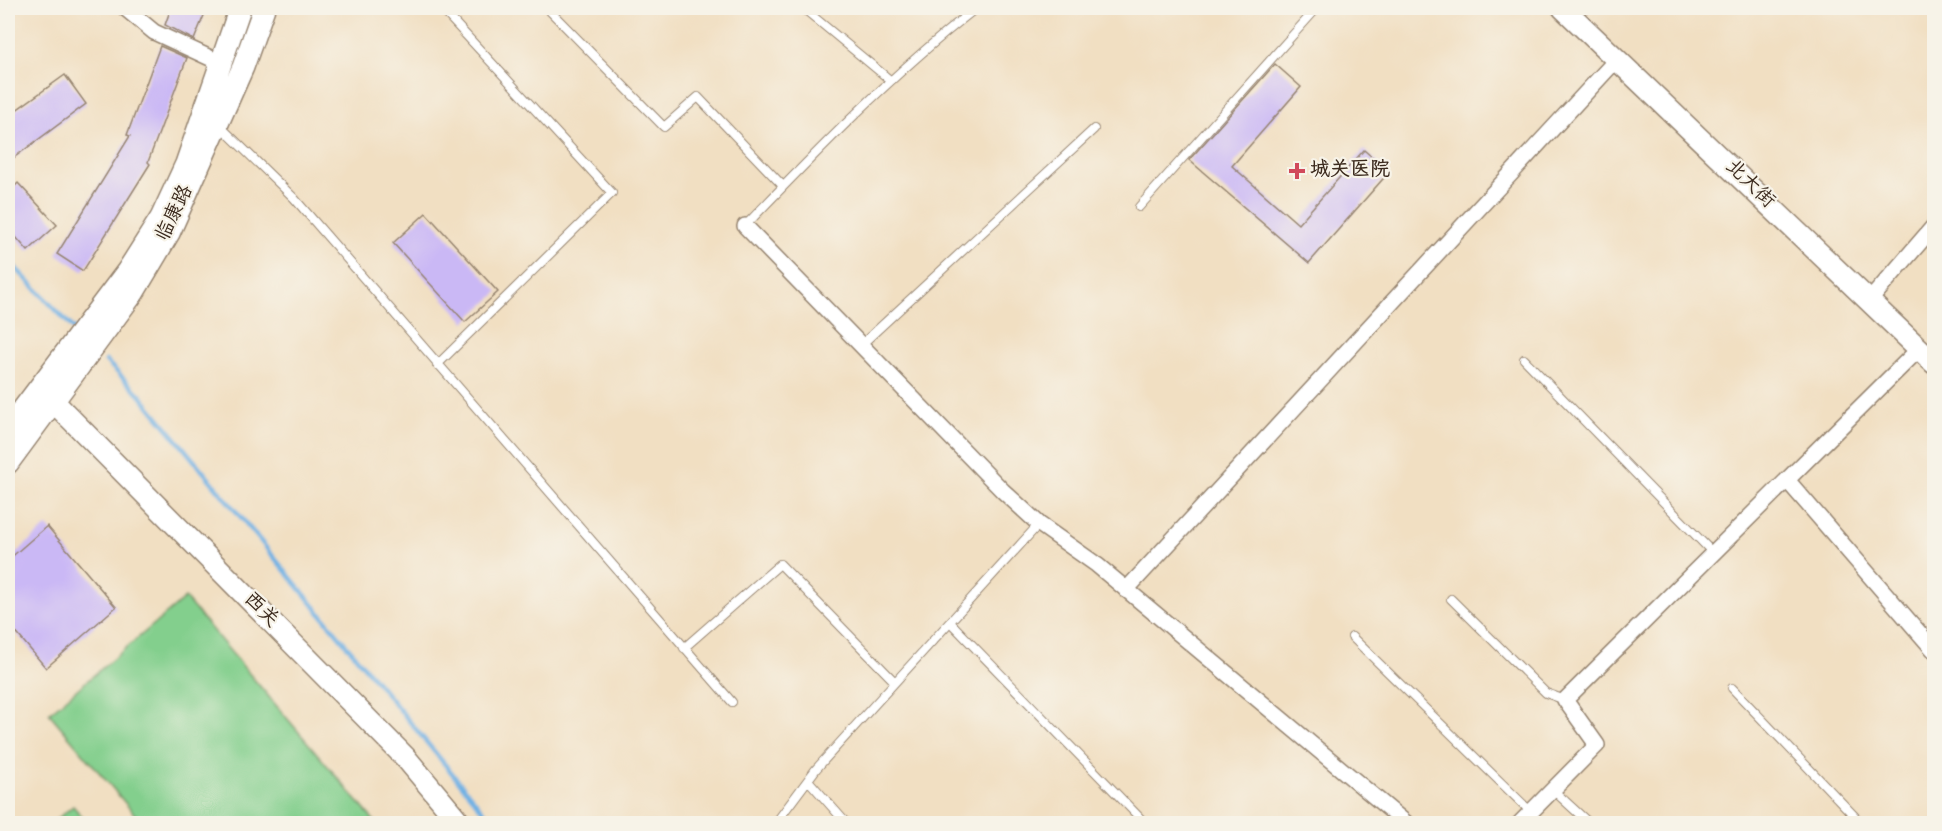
<svg xmlns="http://www.w3.org/2000/svg" width="1942" height="831" font-family="'Gochi Hand','LXGW WenKai TC',sans-serif">
<rect width="100%" height="100%" fill="#f7f3e8"/>
<filter id="ink" filterUnits="userSpaceOnUse"><feTurbulence type="fractalNoise" baseFrequency=".0167" numOctaves="2"/><feDisplacementMap in="SourceGraphic" scale="12" xChannelSelector="R" yChannelSelector="G"/><feConvolveMatrix kernelMatrix="1 2 1 2 8 2 1 2 1" color-interpolation-filters="sRGB"/></filter>
<filter id="wash" filterUnits="userSpaceOnUse"><feTurbulence type="fractalNoise" baseFrequency=".008" numOctaves="4" result="noise"/><feDisplacementMap in="SourceGraphic" scale="24" xChannelSelector="R" yChannelSelector="G"/><feGaussianBlur stdDeviation="1.35" result="paint"/><feColorMatrix in="noise" values="0 0 0 0 0 0 0 0 0 0 0 0 0 0 0 0 0 1.4 0 .05"/><feComposite in="paint" operator="in"/></filter>
<g filter="url(#wash)">
<rect width="100%" height="100%" fill="#f1dfc2"/>
<!-- green -->
<path fill="#83cf8d" stroke="#5f7c56" stroke-width="1.5" d="M185 598 376 823H142L49 713Z
M73 806 88 823H52Z"/>
<g fill="none" stroke-linecap="round" stroke-linejoin="round">
<!-- stream -->
<path stroke="#6fb1e4" stroke-width="4.5" d="M8 260 75 330
M106 361 140 395 494 824"/>
</g>
<g id="blocks">
<!-- building -->
<path fill="#cab8f5" d="M171 8H207L194 40 165 25Z
M160 46 187 58 148 162 150 164 83 271 57 254 130 136 127 135Z
M1275 64 1301 87 1232 166 1298 224 1364 150 1389 172 1309 263 1189 160Z
M65 75 86 104 8 162V116Z
M18 183 57 225 28 251 8 228V193Z
M426 213 498 292 465 322 393 243Z
M47 526 116 607 46 668 8 623V560Z"/>
</g>
</g>
<g filter="url(#ink)">
<use href="#blocks" fill-opacity="0" stroke="#968470" stroke-width="1.5"/>
<g fill="none" stroke-linecap="round" stroke-linejoin="round">
<!-- lane casing -->
<g stroke="#968470" stroke-width="10">
<path id="lane" d="M547 8 664 127 698 97 783 186
M803 8 890 80
M219 125 294 198 732 702
M1139 207 1317 8
M745 226C819 149 892 74 976 8
M861 345 1094 129
M1524 359 1713 553
M437 365 612 193 441 8
M1451 599 1546 693 1565 700
M950 622 1140 818
M1352 637 1531 812
M684 648 780 564 895 682
M1732 688 1862 824
M808 780 847 824
M1553 790 1590 824
M775 824 816 769 1039 524"/>
</g>
<!-- street casing -->
<g stroke="#968470" stroke-width="18">
<path id="street" d="M125 8 154 32 221 63
M745 226 1003 491 1039 524 1097 565 1407 824
M1870 300 1934 226
M1787 480 1934 650
M1126 590 1617 59
M1519 824 1597 745 1565 700 1920 348"/>
</g>
<!-- secondary casing -->
<g stroke="#968470" stroke-width="24">
<path id="secondary" d="M1563 8 1934 363
M54 402 405 757 461 824
M8 429 128 270 161 218 186 164 240 8
M8 463 134 292 169 233 243 67 264 8"/>
</g>
<!-- lane -->
<use href="#lane" stroke="#fff" stroke-width="8"/>
<!-- street -->
<use href="#street" stroke="#fff" stroke-width="15"/>
<!-- secondary -->
<use href="#secondary" stroke="#fff" stroke-width="21"/>
</g>
</g>
<!-- markers -->
<path fill="#d1495b" stroke="#f7f3e8" stroke-width="2" d="M1294 162h6v6h6v6h-6v6h-6v-6h-6v-6h6z"/>
<g text-anchor="middle" dominant-baseline="central" stroke-width="4.5" stroke-linejoin="round" paint-order="stroke">
<!-- poi labels -->
<g font-size="20" font-weight="bold" fill="#3b2a1e" stroke="#f7f3e8" text-anchor="start">
<text x="1310" y="171">城关医院</text>
</g>
<!-- street labels -->
<g font-size="20" fill="#3b2a1e" stroke="#f7f3e8">
<text transform="translate(1749 185) rotate(44)">北大街</text>
<text transform="translate(176 214) rotate(-64)">临康路</text>
<text transform="translate(260 611) rotate(45)">西关</text>
</g>
</g>
<!-- margin -->
<rect width="1942" height="831" fill="none" stroke="#f7f3e8" stroke-width="30"/>
</svg>
